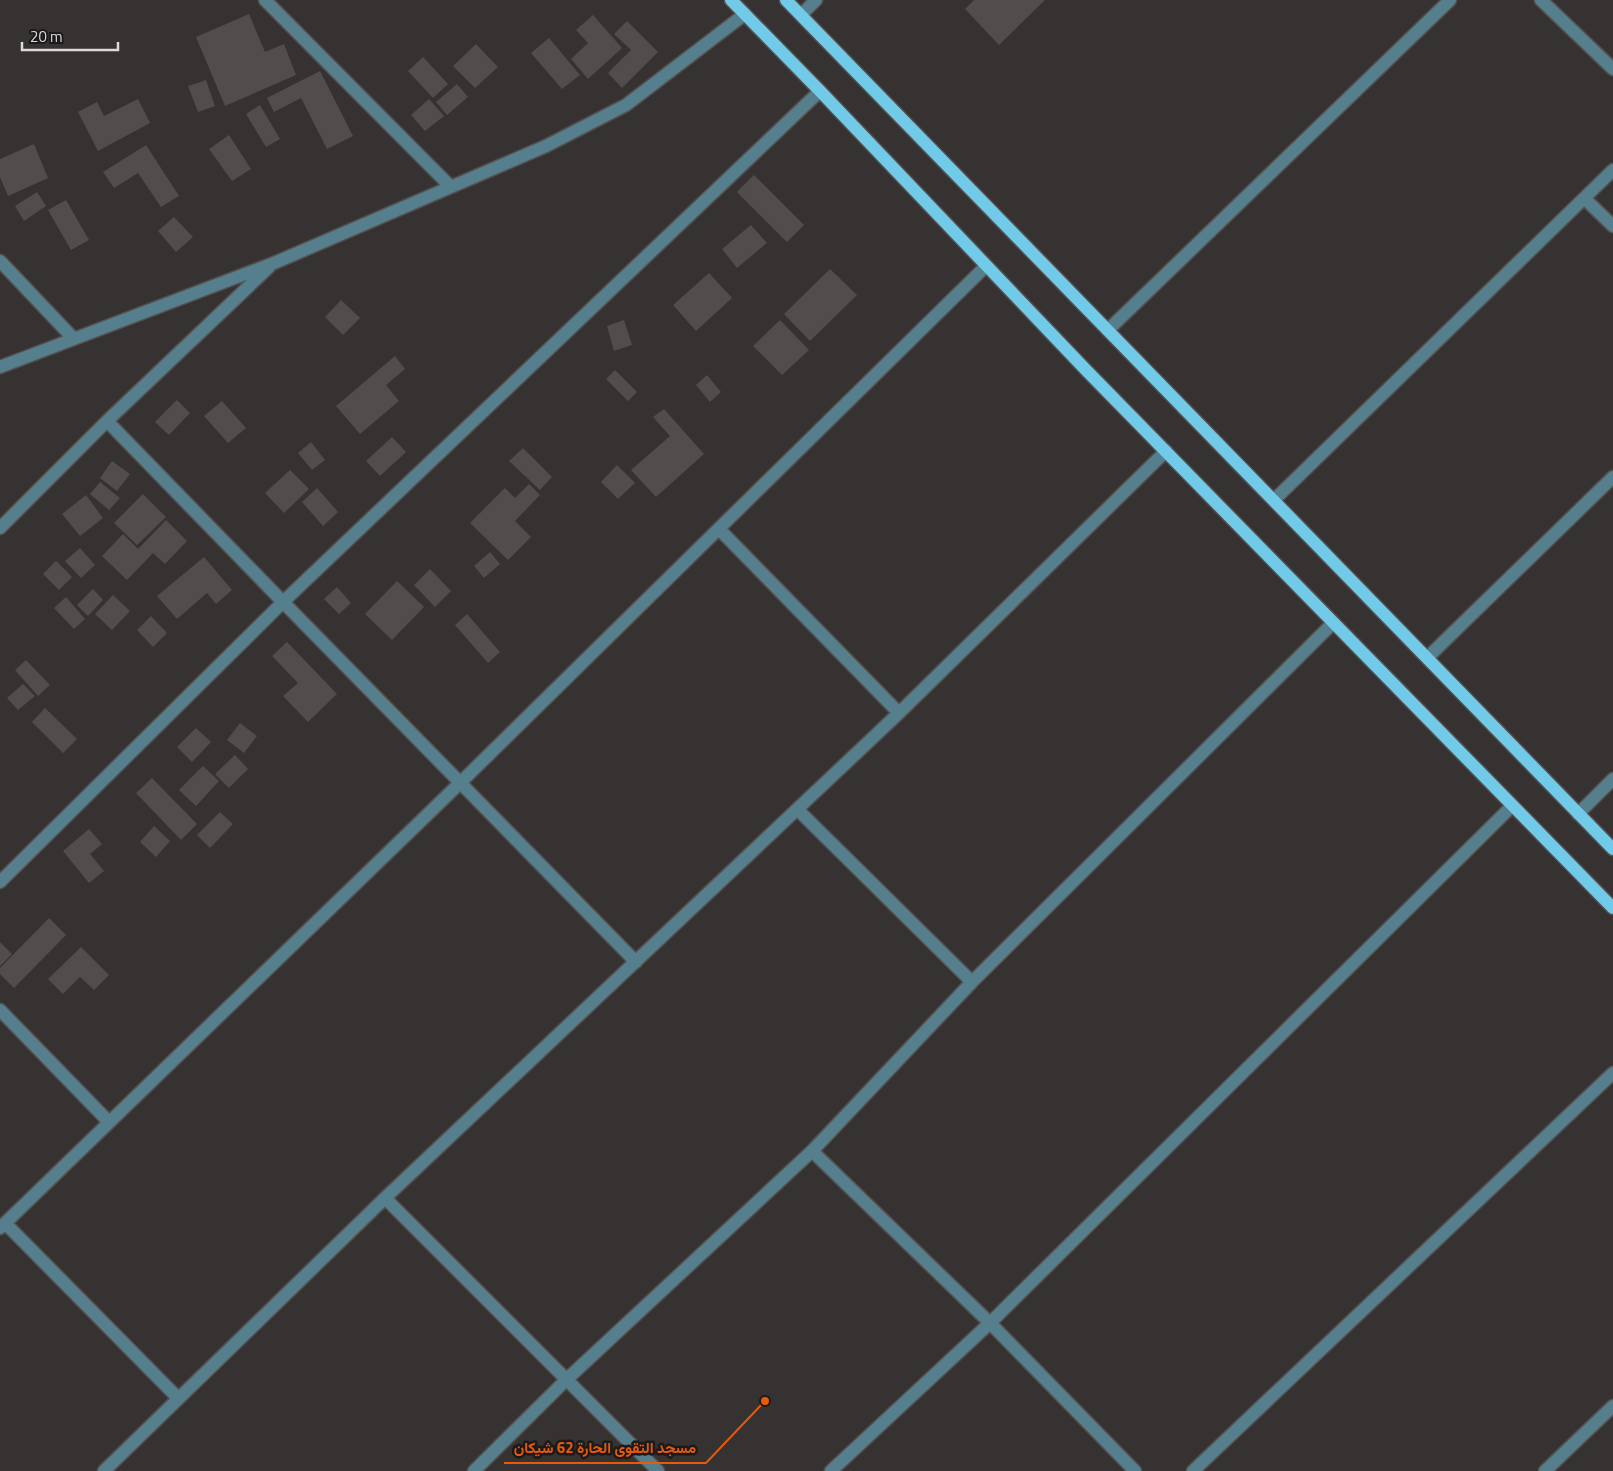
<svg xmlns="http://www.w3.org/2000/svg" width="1613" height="1471" font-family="'Titillium Web',Vazirmatn,sans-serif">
<rect width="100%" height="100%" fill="#363232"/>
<!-- building -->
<path fill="#514d4d" d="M974 0H1045L999 45 965 9Z
M249 14 265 52 284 44 296 75 225 106 196 37Z
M593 15 622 48 588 79 571 59 588 43 576 30Z
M627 21 658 52 622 88 608 73 631 50 614 34Z
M549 38 580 75 562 89 531 53Z
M476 44 498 67 475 88 453 66Z
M423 57 448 84 433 98 408 71Z
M320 71 353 136 327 149 301 98 274 112 267 98Z
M206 80 215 106 198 112 188 86Z
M457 84 468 97 447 115 436 102Z
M138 99 150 123 98 151 78 112 97 102 104 116Z
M429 99 444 116 425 131 411 115Z
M260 105 280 139 266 147 246 114Z
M229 135 251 169 232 181 209 149Z
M34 144 48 178 8 196 0 177V159Z
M146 145 179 196 161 207 138 173 114 188 103 172Z
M754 175 804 225 787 242 737 192Z
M37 192 46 206 24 221 15 206Z
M66 200 89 240 71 250 48 210Z
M174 217 193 237 176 252 158 231Z
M751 225 767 243 737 268 722 249Z
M830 269 857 295 810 341 784 314Z
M709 273 732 298 696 331 673 305Z
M341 300 360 318 343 335 325 317Z
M624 320 632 345 614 351 607 326Z
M780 320 809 350 782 375 753 346Z
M395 356 405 369 386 385 399 401 360 434 336 406Z
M615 370 637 392 628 401 606 379Z
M707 375 721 392 710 402 696 385Z
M177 400 190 413 169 435 155 422Z
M222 401 246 428 228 443 204 416Z
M664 409 704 454 656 497 631 470 670 436 653 417Z
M392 437 406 452 380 476 366 461Z
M311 442 325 460 312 470 298 453Z
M523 448 552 477 540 490 509 461Z
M112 461 130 474 117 491 100 478Z
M617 465 635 483 618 499 601 482Z
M290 470 309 489 284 513 265 493Z
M100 482 120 498 109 510 90 494Z
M529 484 540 495 515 521 531 537 508 560 470 523 505 488 515 498Z
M317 488 338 512 323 526 302 502Z
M143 494 166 517 137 545 114 523Z
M86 495 103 518 80 536 62 514Z
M166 520 187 541 165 564 153 553 127 580 102 556 123 534 138 549Z
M80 548 95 565 81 578 65 561Z
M490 552 500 564 484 578 474 566Z
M204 557 232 590 216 604 207 593 177 619 157 596Z
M56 561 72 577 59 590 43 574Z
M430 569 451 591 435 607 414 585Z
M397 581 424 607 392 640 365 614Z
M337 587 351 603 339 614 324 599Z
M93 589 103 600 88 616 77 605Z
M113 595 130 611 112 630 95 614Z
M66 597 85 619 74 629 54 608Z
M467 614 500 652 488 663 455 625Z
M151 616 167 633 153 647 137 630Z
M287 642 337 694 308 722 283 696 298 683 272 656Z
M26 660 50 685 38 696 15 670Z
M23 684 35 696 18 710 7 698Z
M45 708 77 739 63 753 32 722Z
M240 723 257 736 244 753 227 740Z
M196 728 211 742 192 762 177 747Z
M235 755 248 769 229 788 215 774Z
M203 766 219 781 196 806 179 790Z
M152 778 197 824 181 840 136 793Z
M220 812 233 824 210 848 197 835Z
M154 826 170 841 156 857 140 842Z
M89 829 102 844 90 854 104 871 89 883 63 851Z
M49 918 66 935 14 988 0 974V968Z
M0 942 12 954 0 966Z
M81 947 109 975 94 990 80 977 63 994 48 979Z"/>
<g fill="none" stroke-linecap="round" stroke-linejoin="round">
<!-- minor casing -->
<g stroke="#545050" stroke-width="15">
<path id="minor" d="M265 0 451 187
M1541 0 1613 69
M801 15 816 0
M1585 199 1613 226
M0 261 74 339
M1108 330 1450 0
M0 367 274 263 546 146 626 105 745 14
M107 421 283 602 636 962
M1274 500 1613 170
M0 528 107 421 269 267
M719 529 899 713
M1428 657 1613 477
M798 810 972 982
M1578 814 1613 779
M0 882 283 602 820 91
M0 1010 109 1122
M812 1151 990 1323 1135 1471
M385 1198 658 1471
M5 1223 178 1398
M0 1228 460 783 986 266
M104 1471 385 1198 899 713 1166 451
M474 1471 566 1380 812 1151 972 982 1333 623
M831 1471 990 1323 1512 806
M1193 1471 1613 1073
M1545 1471 1613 1406"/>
</g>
<!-- major casing -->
<g stroke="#545050" stroke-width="15">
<path id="major" d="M731 0 820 91 1086 370 1613 908
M786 0 1613 849"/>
</g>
<!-- minor -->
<use href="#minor" stroke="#567f8e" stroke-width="12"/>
<!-- major -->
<use href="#major" stroke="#72cae9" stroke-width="12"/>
</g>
<!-- callouts -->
<path fill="none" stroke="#e8590c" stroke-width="2" d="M765 1401L706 1463H504"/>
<circle fill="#e8590c" stroke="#1c1a1a" stroke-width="2" cx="765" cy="1401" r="5"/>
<g font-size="15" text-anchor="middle" font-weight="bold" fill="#e8590c" stroke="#1c1a1a" stroke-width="5" stroke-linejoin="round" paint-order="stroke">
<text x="605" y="1453">مسجد التقوى الحارة 62 شيكان</text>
</g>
<!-- scale -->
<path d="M22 42v8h96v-8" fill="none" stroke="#dddada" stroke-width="2.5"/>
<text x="30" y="42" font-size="15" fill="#dddada" stroke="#1c1a1a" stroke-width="4" paint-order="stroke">20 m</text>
</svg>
